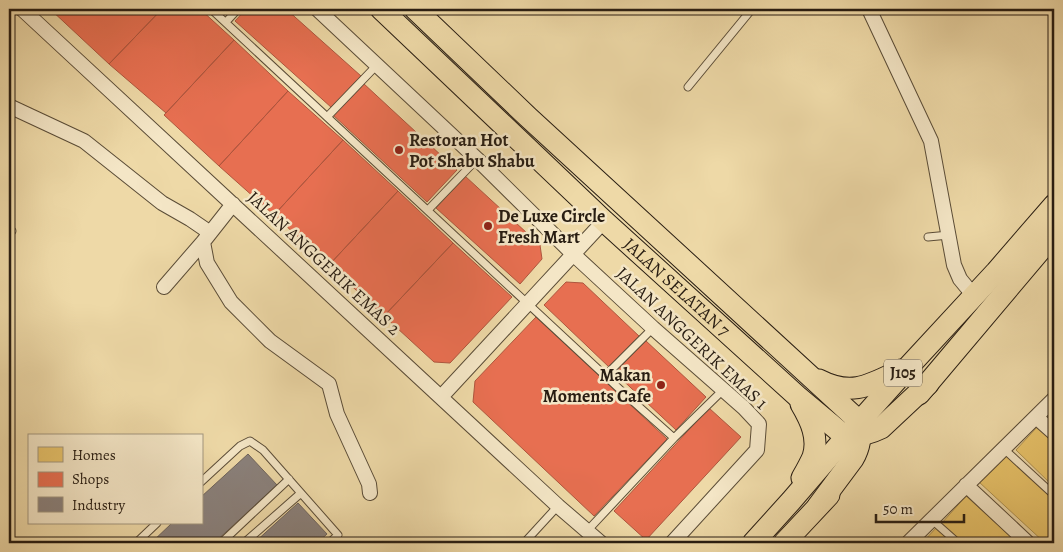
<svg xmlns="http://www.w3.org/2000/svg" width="1063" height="552" font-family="Alegreya,serif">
<rect width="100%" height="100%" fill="#eed9a7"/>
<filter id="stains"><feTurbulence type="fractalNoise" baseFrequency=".004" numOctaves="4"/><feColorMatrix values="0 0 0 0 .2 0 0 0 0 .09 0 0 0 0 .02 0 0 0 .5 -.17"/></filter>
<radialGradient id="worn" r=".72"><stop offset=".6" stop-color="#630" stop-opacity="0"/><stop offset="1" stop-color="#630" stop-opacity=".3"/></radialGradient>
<!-- homes -->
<path fill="#e9c46a" stroke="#af9250" d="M1039 425 1054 439V487L1016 450Z
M1005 455 1054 500V543H1045L979 482Z
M966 496 1018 543H963L941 524Z
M937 527 955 543H922Z"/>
<!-- shops -->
<path fill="#e76f51" stroke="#ae563e" d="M50 9H162L109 64Z
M162 9H200L234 40 166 113 109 64Z
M246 9H286L361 76 332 108 235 21Z
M234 40 288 91 219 166 164 115Z
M363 83 457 170 427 202 333 115Z
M288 91 343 140 274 215 219 166Z
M343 140 398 191 329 265 274 215Z
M465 176 540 245 542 259 520 284 436 208Z
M398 191 453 243 384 316 329 265Z
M453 243 512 297 450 363 434 362 384 316Z
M566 282 583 283 640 337 610 368 544 305Z
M536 317 667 439 594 516 473 402 475 381Z
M645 340 706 397 676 430 615 373Z
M709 408 741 437 646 540 614 511Z"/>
<!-- industry -->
<path fill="#8a817c" stroke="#6d635c" d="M248 454 277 485 214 543H151L172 523H201V497Z
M298 503 327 534 317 543H254Z"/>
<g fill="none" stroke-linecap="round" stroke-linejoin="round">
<!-- service casing -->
<g stroke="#5a4c37" stroke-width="9">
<path id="service" d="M211 9 627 396 674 438 587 531
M226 22 238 9
M688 87 752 9
M327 117 377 65
M428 210 477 159
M9 234 12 231
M928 237 949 235
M605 376 653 328
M674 438 723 390
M1004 449 1054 495
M201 482 240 446 250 441 263 450 338 535 329 543
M932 520 958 543
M136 543 157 523
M221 543 289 479
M244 543 301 493
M524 543 558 506"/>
</g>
<!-- minor casing -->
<g stroke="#5a4c37" stroke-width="16">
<path id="minor" d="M22 9 558 506 601 543
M317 9 477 159 573 254 653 328 744 408 759 424 757 450 672 543
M869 9 931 141 954 265 960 279 974 296
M9 106 84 141 162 203 190 219 209 232
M203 242 207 263 231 302 270 341 329 384 337 414 369 484 370 493
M164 287 203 242 233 204
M441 397 604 221
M1036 417 1054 433
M966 485 1028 543
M908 543 1054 399"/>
</g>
<!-- primary casing -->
<g stroke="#281d12" stroke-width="23">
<g id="primary">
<path id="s1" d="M381 9 604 221 797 396 846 437C859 436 869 434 881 428L928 384"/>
<path d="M415 9 528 117 860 422C861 436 860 447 853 459L818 506"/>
<path d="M819 380C852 397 870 385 901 370"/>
<path d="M919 394 1054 234"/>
<path d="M801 404C811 421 819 438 813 457 810 464 806 471 802 478"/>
<path d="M753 543 791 501 846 437 910 365 996 272 1054 205"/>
<path d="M784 543 829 495"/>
</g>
</g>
<!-- service -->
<use href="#service" stroke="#f4e6c6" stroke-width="7"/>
<!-- minor -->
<use href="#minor" stroke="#f4e6c6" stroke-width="14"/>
<!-- primary -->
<use href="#primary" stroke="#eed9a7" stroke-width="21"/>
</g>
<!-- markers -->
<g fill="#8f2418" stroke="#f4e6c6" stroke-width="2">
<circle cx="399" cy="150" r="5"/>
<circle cx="488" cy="226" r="5"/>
<circle cx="661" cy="385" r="5"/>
</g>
<g text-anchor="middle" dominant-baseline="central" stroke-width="5" stroke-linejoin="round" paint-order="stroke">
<!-- shield labels -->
<rect fill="#f4e6c6" stroke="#655948" stroke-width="1" x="884" y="359.5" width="38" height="27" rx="4"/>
<g font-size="16" font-weight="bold" fill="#281d12">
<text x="903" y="373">J105</text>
</g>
<!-- poi labels -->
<g font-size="18" font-weight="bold" fill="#281d12" stroke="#f4e6c6" text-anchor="start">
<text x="409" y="140">Restoran Hot<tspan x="409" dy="21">Pot Shabu Shabu</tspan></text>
<text x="498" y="216">De Luxe Circle<tspan x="498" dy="21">Fresh Mart</tspan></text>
<text x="651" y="375" text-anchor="end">Makan<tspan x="651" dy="21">Moments Cafe</tspan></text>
</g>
<!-- street labels -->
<g font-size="18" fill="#281d12" stroke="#f4e6c6">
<text transform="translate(324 263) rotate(43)">JALAN ANGGERIK EMAS 2</text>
<text stroke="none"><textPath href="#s1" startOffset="406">JALAN SELATAN 7</textPath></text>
<text transform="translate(692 338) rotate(43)">JALAN ANGGERIK EMAS 1</text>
</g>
</g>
<!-- margin -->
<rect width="1063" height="552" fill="none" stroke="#eed9a7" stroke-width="30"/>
<rect x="10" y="10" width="1043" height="532" fill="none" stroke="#281d12" stroke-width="2.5"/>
<rect x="15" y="15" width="1033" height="522" fill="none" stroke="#281d12"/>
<!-- legend -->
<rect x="28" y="434" width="175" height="90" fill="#f4e6c6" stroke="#a2967e"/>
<rect x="38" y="447" width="25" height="15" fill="#e9c46a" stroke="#a2967e"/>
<text x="72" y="460" font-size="15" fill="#281d12">Homes</text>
<rect x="38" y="472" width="25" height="15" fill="#e76f51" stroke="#a2967e"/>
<text x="72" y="484" font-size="15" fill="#281d12">Shops</text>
<rect x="38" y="497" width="25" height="15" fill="#8a817c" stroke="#a2967e"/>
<text x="72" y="510" font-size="15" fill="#281d12">Industry</text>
<!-- scale -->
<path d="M876 514v8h88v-8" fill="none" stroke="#281d12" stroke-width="2.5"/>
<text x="883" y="514" font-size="15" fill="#281d12" stroke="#f4e6c6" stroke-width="4" paint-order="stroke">50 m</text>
<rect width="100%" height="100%" filter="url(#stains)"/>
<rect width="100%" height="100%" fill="url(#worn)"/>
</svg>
